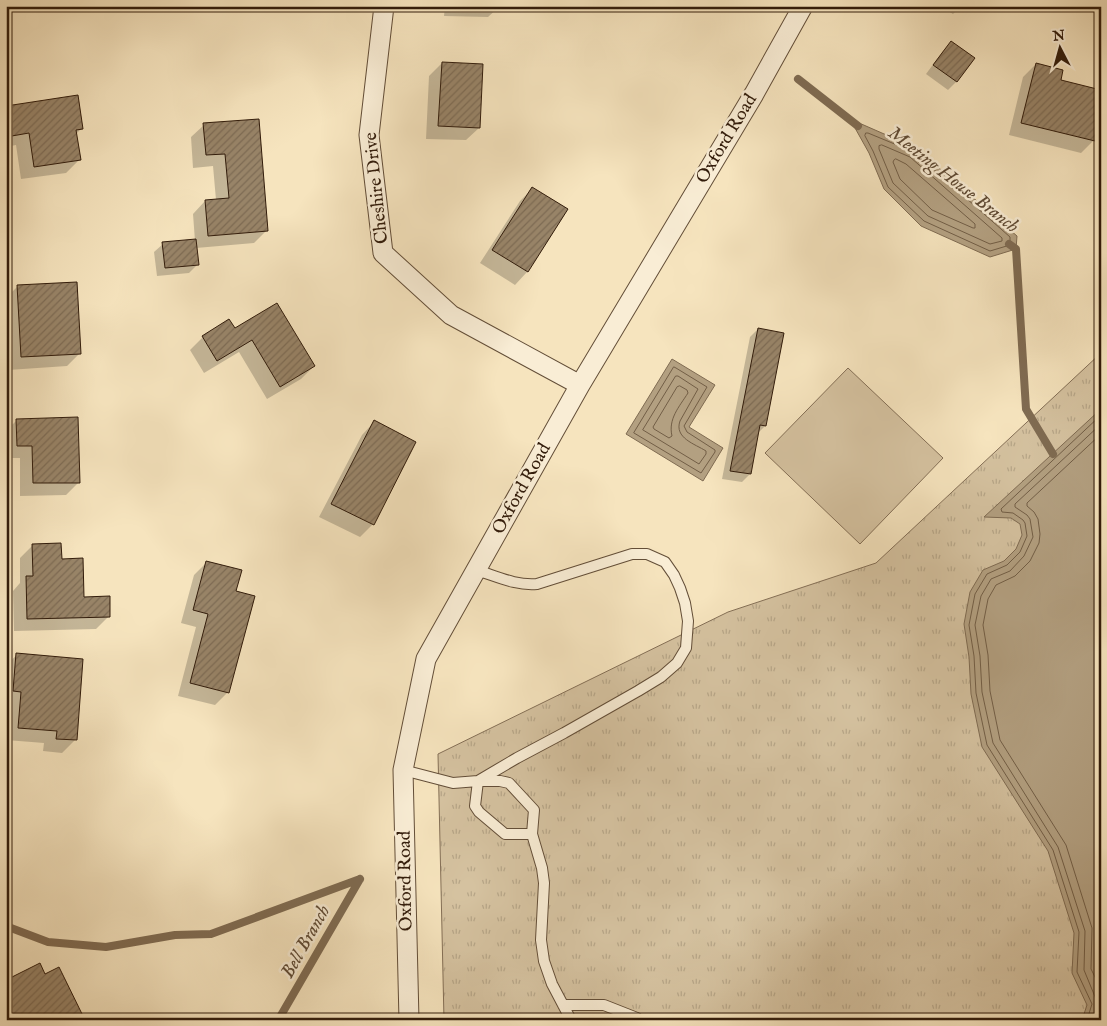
<svg xmlns="http://www.w3.org/2000/svg" width="1107" height="1026" font-family="'IM FELL English',serif">
<defs>
<pattern id="grass-tufts" width="24" height="20" patternUnits="userSpaceOnUse" patternTransform="scale(1.25)"><rect width="24" height="20" fill="#d5c2a0"/><path d="M3 7l-1-3M5 7V3M7 7l1-3M15 17l-1-3M17 17v-4M19 17l1-3" fill="none" stroke="#b7a688"/></pattern>
<pattern id="building-hatch" width="6" height="6" patternUnits="userSpaceOnUse" patternTransform="scale(1.25)"><rect width="6" height="6" fill="#988468"/><path d="M-1 1l2-2M0 6l6-6M5 7l2-2" fill="none" stroke="#7d6b54"/></pattern>
</defs>
<rect width="100%" height="100%" fill="#f6e4be"/>
<filter id="stains"><feTurbulence type="fractalNoise" baseFrequency=".004" numOctaves="4"/><feColorMatrix values="0 0 0 0 .2 0 0 0 0 .09 0 0 0 0 .02 0 0 0 .5 -.17"/></filter>
<radialGradient id="worn" r=".72"><stop offset=".6" stop-color="#630" stop-opacity="0"/><stop offset="1" stop-color="#630" stop-opacity=".3"/></radialGradient>
<!-- grass -->
<path fill="url(#grass-tufts)" stroke="#846f56" d="M1101 353V1020H444L438 754 728 612 876 563Z"/>
<!-- green -->
<path fill="#d5c2a0" stroke="#846f56" d="M848 368 943 458 860 544 765 453Z"/>
<!-- water -->
<path fill="#b3a081" stroke="#7f6b52" d="M850 119 916 148 1017 236 1016 249 990 257 921 226 884 189 869 153Z
M672 359 715 385 689 427 723 448 703 481 626 434Z
M1101 409V1020H1082L1087 1005 1072 973 1074 933 1048 851 982 747 971 694 969 657 964 624 970 592 983 570 1004 561 1016 549 1022 535 1020 524 1011 518 984 517Z"/>
<!-- shadow -->
<path fill="#0003" d="M6 6H15L6 14Z
M445 6H500L488 17 444 16Z
M922 6H931L928 10Z
M940 6H961L953 14Z
M951 42 973 58 956 82 948 90 926 74 943 51Z
M442 63 479 128 466 140 426 139 429 76Z
M1036 64 1094 140 1081 153 1009 135 1023 77Z
M6 108 82 128 75 135 79 160 66 173 21 179 16 145 6 147Z
M258 120 267 230 254 243 196 248 197 265 189 273 157 276 154 252 163 244 195 241 193 214 205 201 216 200 213 166 193 168 191 137 204 125Z
M533 188 567 209 527 272 515 285 480 263 520 201Z
M17 287 80 353 67 366 8 370 6 333V298Z
M229 321 234 330 314 366 301 379 267 399 239 352 204 373 190 350 203 337Z
M758 329 765 426 758 433 750 474 742 482 722 479 750 337Z
M17 420 79 482 66 495 20 496V458H6V431Z
M374 422 373 524 360 537 319 517 362 435Z
M33 545 83 599 109 616 96 629 14 631 13 591 20 583V558Z
M207 562 234 592 228 692 215 705 178 696 196 627 181 623 194 575Z
M17 655 75 740 62 753 43 751 44 743 6 740 9 705 6 704V665Z"/>
<g fill="none" stroke-linecap="round" stroke-linejoin="round">
<!-- shore -->
<path stroke="#725e46" stroke-width="1" d="M866 133H868L914 152 1010 237V245L990 251 924 221 888 187 873 151 865 136Z
M882 145 910 157 1002 238V241L990 244 928 216 893 183 879 149V146Z
M896 159 906 164 975 224V228H973L932 210 900 179 893 162 894 160Z
M674 367 676 368 707 387 684 426 687 432 715 450V452L701 473 634 433Z
M676 376H678L698 389 680 421C674 438 695 444 706 451V454L699 464 643 430Z
M680 386 687 390 688 393C679 407 668 419 672 436L669 438 654 429 653 427 677 387Z
M1101 434 1027 503V506L1034 512 1038 519 1040 534 1039 543 1030 561 1015 576 996 585 988 599 983 625 988 655 990 691 1000 740 1066 845 1092 928 1091 969 1101 989
M1087 1020 1092 1004 1077 972 1079 932 1053 850 987 745 976 693 974 656 969 625 975 594 987 574 1007 565 1020 552 1027 536 1025 523 1023 520 1013 513 1002 512 1001 509 1101 415
M1094 1020 1098 1004 1084 970 1085 931 1058 847 993 743 982 692 980 656 975 625 981 596 991 579 1010 571 1024 556 1033 537 1030 519 1027 515 1015 507V504L1101 424"/>
<!-- stream -->
<path stroke="#7f6b52" stroke-width="8" d="M798 79 858 126
M1009 244 1016 249 1026 409 1053 454
M6 928H11L48 942 106 947 175 935 211 934 360 879
M281 1020 280 1017 360 879"/>
</g>
<!-- building -->
<path fill="url(#building-hatch)" stroke="#321c0b" d="M951 41 975 58 957 82 933 65Z
M442 62 483 64 480 128 438 126Z
M1036 63 1063 70 1061 80 1101 90V119L1095 141 1021 123Z
M78 95 83 129 76 130 81 160 34 167 29 133 6 137V106Z
M259 119 268 231 208 236 205 200 229 198 225 154 206 155 203 123Z
M532 187 568 209 528 272 492 250Z
M196 239 199 265 165 268 162 242Z
M77 282 81 354 21 357 17 285Z
M277 303 315 366 280 387 252 340 217 361 202 336 229 319 235 328Z
M758 328 784 333 766 426 760 425 751 474 730 471Z
M78 417 80 483H33L32 446H17L16 419Z
M374 420 416 442 374 525 331 504Z
M61 543 62 559 83 558 84 597 110 596V617L27 619 26 576H33L32 544Z
M206 561 242 570 236 591 255 596 229 693 190 683 208 614 193 610Z
M16 653 83 659 77 740 56 739 57 731 18 728 21 692 13 691Z
M40 963 45 974 59 967 85 1020H6V980Z"/>
<g fill="none" stroke-linecap="round" stroke-linejoin="round">
<!-- service casing -->
<g stroke="#634e38" stroke-width="12">
<path id="service" d="M476 570C496 576 516 586 537 584L632 554H647L665 562 674 575 680 588 685 603 688 621 686 648 677 663 661 677 638 691 564 733 517 758 478 781
M403 770 453 783 478 781H500L509 783 534 810 532 834 542 868 544 883 541 940 544 961 552 984 571 1020
M478 781 475 806 479 812 505 834H532
M563 1005H604L637 1018"/>
</g>
<!-- minor casing -->
<g stroke="#634e38" stroke-width="21">
<path id="minor" d="M384 6 369 135 383 253 451 315 580 385
M409 1020 403 770 426 659 580 385 754 94 803 6"/>
</g>
<!-- service -->
<use href="#service" stroke="#f9edd5" stroke-width="10"/>
<!-- minor -->
<use href="#minor" stroke="#f9edd5" stroke-width="19"/>
</g>
<g text-anchor="middle" dominant-baseline="central" stroke-width="5" stroke-linejoin="round" paint-order="stroke">
<!-- street labels -->
<g font-size="18" fill="#321c0b" stroke="#f9edd5">
<text transform="translate(727 139) rotate(-59)">Oxford Road</text>
<text transform="translate(377 188) rotate(-96)">Cheshire Drive</text>
<text transform="translate(522 489) rotate(-61)">Oxford Road</text>
<text transform="translate(406 881) rotate(-91)">Oxford Road</text>
</g>
<!-- water labels -->
<g font-size="19" font-style="italic" fill="#5f4a34" stroke="#f9edd5">
<text transform="translate(953 180) rotate(38)">Meeting House Branch</text>
<text transform="translate(306 942) rotate(-61)">Bell Branch</text>
</g>
</g>
<!-- margin -->
<rect width="1107" height="1026" fill="none" stroke="#f6e4be" stroke-width="25"/>
<rect x="8" y="8" width="1092" height="1011" fill="none" stroke="#321c0b" stroke-width="2.5"/>
<rect x="12" y="12" width="1082" height="1001" fill="none" stroke="#321c0b"/>
<!-- north arrow -->
<g transform="translate(1060 48) rotate(354)" stroke="#f9edd5" stroke-width="4" paint-order="stroke">
<path d="M0-4L9 19L0 12L-9 19Z" fill="#321c0b"/>
<text y="-8" font-size="14" font-weight="bold" text-anchor="middle" fill="#321c0b">N</text>
</g>
<rect width="100%" height="100%" filter="url(#stains)"/>
<rect width="100%" height="100%" fill="url(#worn)"/>
</svg>
